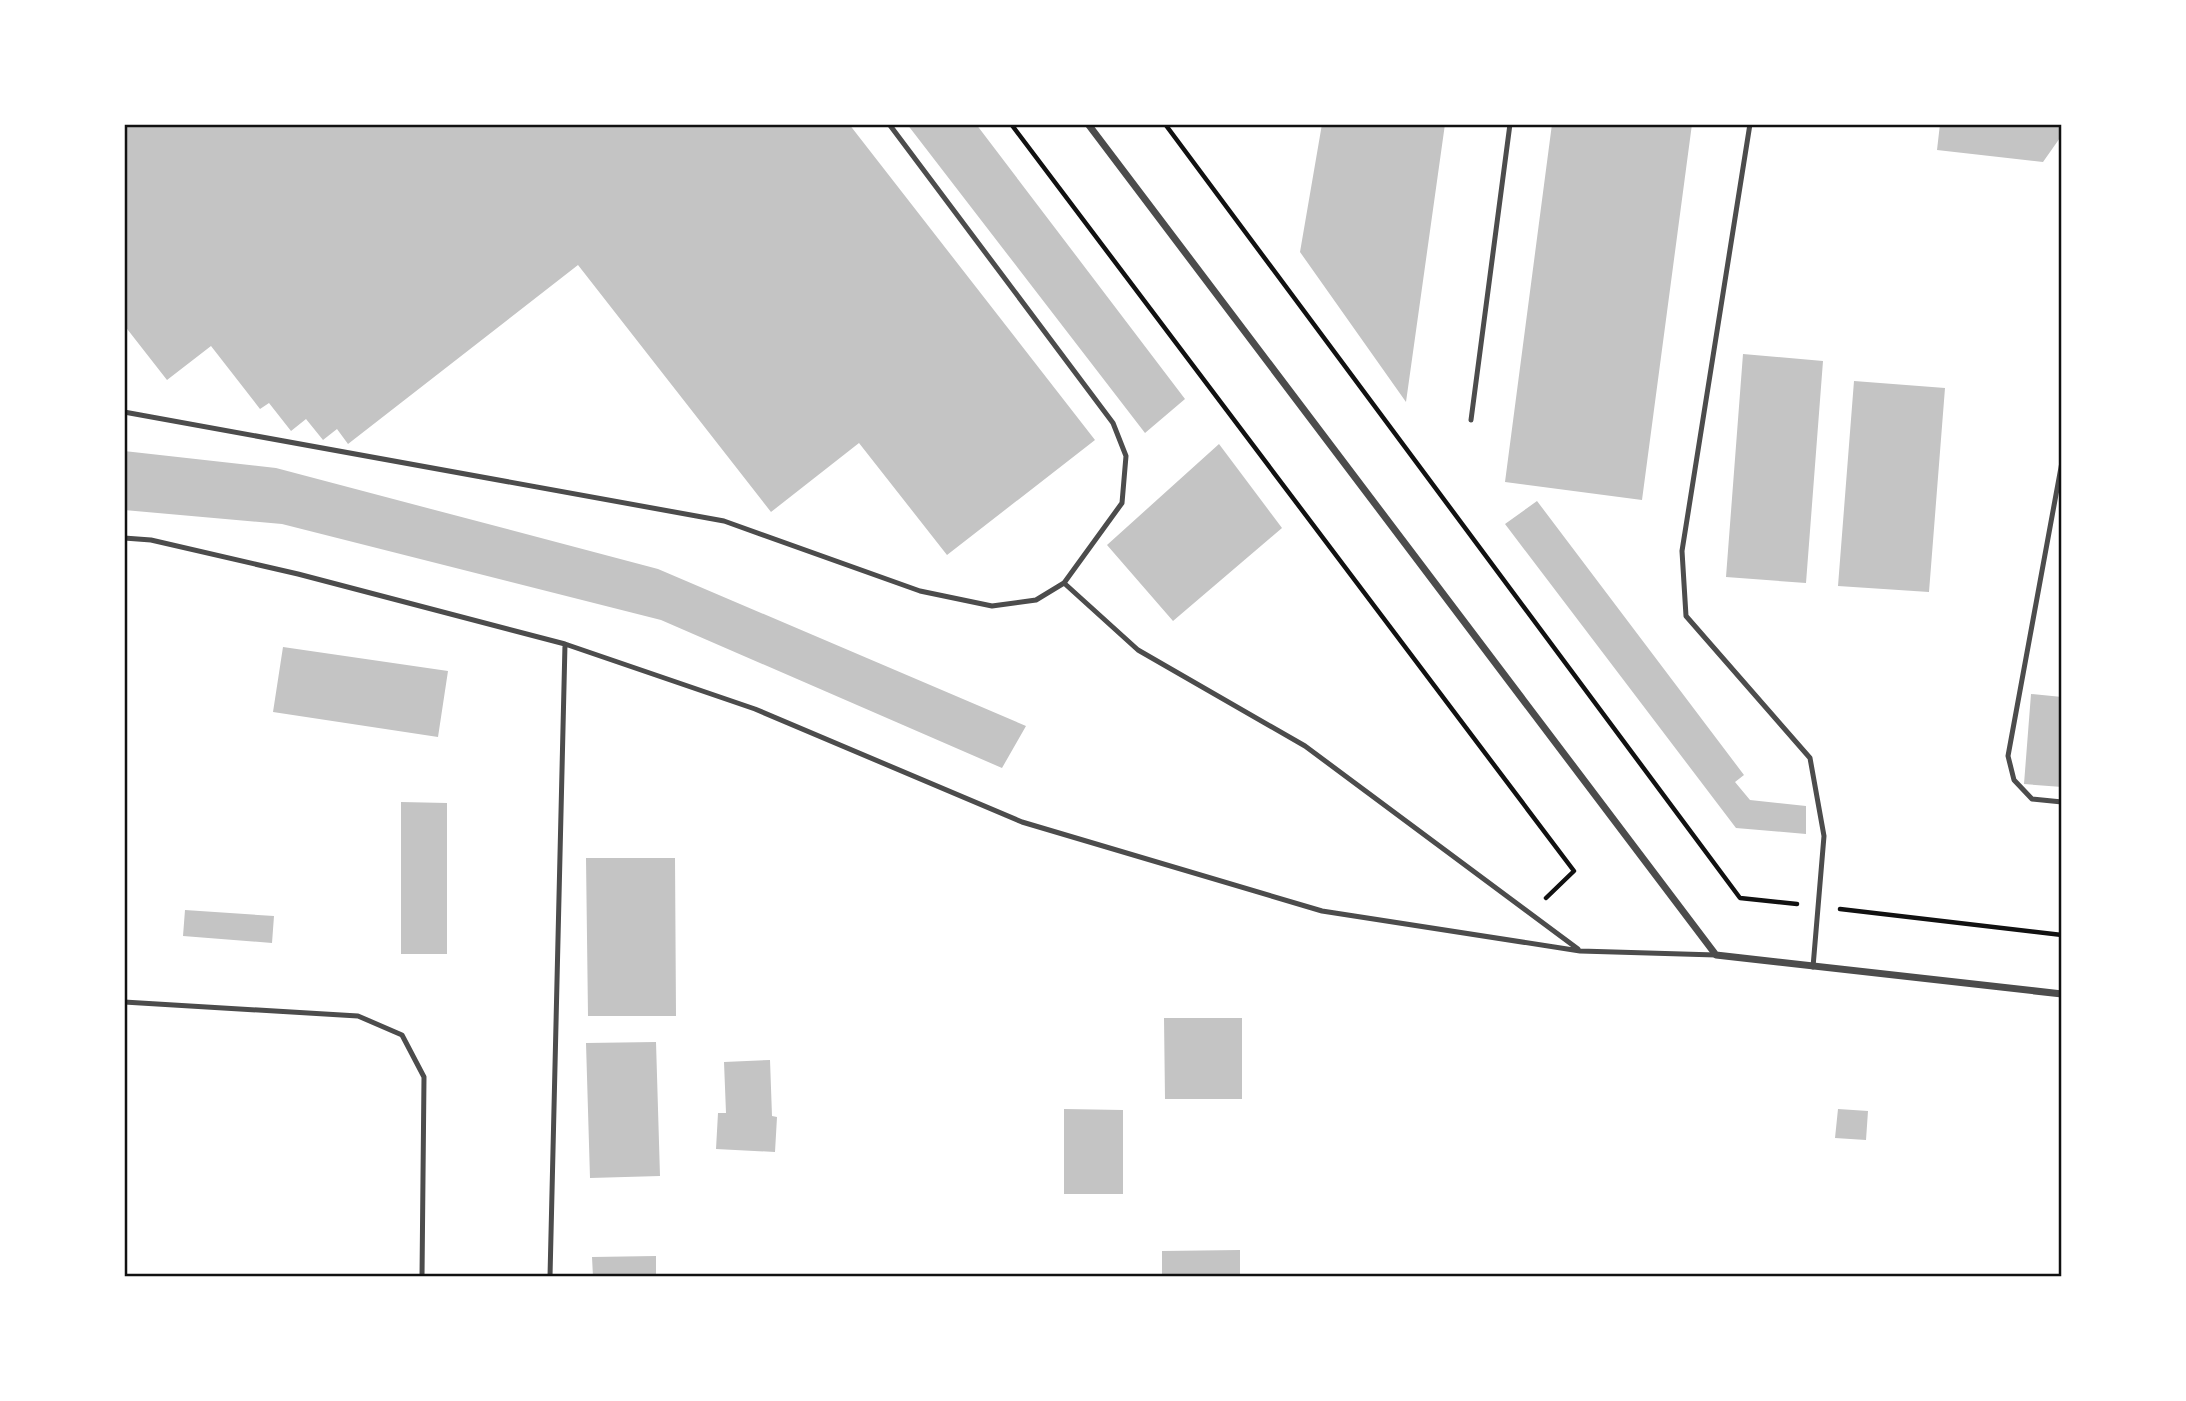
<svg xmlns="http://www.w3.org/2000/svg" width="2186" height="1401" font-family="Arial,sans-serif">
<rect width="100%" height="100%" fill="#fff"/>
<!-- building -->
<path fill="#c4c4c4" d="M124 124H849L1095 440 947 555 859 443 771 512 578 265 348 444 337 429 323 440 306 419 291 431 269 403 260 409 211 346 167 380 124 325Z
M907 124H976L1185 399 1145 433Z
M1322 124H1445L1406 402 1300 252Z
M1552 124H1692L1642 500 1505 482Z
M1940 124H2062V135L2043 162 1937 150Z
M1743 354 1823 361 1806 583 1726 577Z
M1854 381 1945 388 1929 592 1838 586Z
M1219 444 1282 528 1173 621 1107 545Z
M124 451 276 468 658 569 1026 726 1002 768 661 620 282 524 124 510Z
M1537 501 1744 775 1735 782 1750 800 1806 806V834L1736 828 1505 524Z
M283 647 448 671 438 737 273 712Z
M2031 694 2062 697V787L2024 784Z
M401 802 447 803V954H401Z
M586 858H675L676 1016H588Z
M185 910 274 916 272 943 183 936Z
M1164 1018H1242V1099H1165Z
M656 1042 660 1176 590 1178 586 1043Z
M770 1060 772 1116 777 1117 775 1152 716 1149 718 1113H726L724 1062Z
M1064 1109 1123 1110V1194H1064Z
M1838 1109 1868 1111 1866 1140 1835 1138Z
M1240 1250V1277H1162V1251Z
M656 1256V1277H593L592 1257Z"/>
<g fill="none" stroke-linecap="round" stroke-linejoin="round">
<!-- path -->
<path stroke="#111" stroke-width="4.5" d="M1011 124 1574 871 1546 898
M1165 124 1740 898 1797 904
M1840 909 2062 935"/>
<!-- service -->
<path stroke="#4c4c4c" stroke-width="5" d="M1750 124 1682 551 1686 616 1810 758 1824 836 1813 967
M124 412 724 521 920 591 992 606 1036 600 1064 583 1122 503 1126 456 1113 423 889 124
M1471 420 1510 124
M2062 462 2008 756 2014 780 2032 799 2062 802
M124 538 151 540 298 574 565 644 755 709 1022 822 1322 911 1580 951 1716 955
M1064 583 1138 650 1305 746 1578 949
M124 1002 358 1016 402 1035 424 1077 422 1277
M550 1277 565 644"/>
<!-- minor -->
<path stroke="#4c4c4c" stroke-width="7" d="M1088 124 1716 955 2062 994"/>
</g>
<!-- border -->
<rect width="2186" height="1401" fill="none" stroke="#ffffff" stroke-width="252"/>
<rect x="126" y="126" width="1934" height="1149" fill="none" stroke="#111" stroke-width="2.5"/>
</svg>
